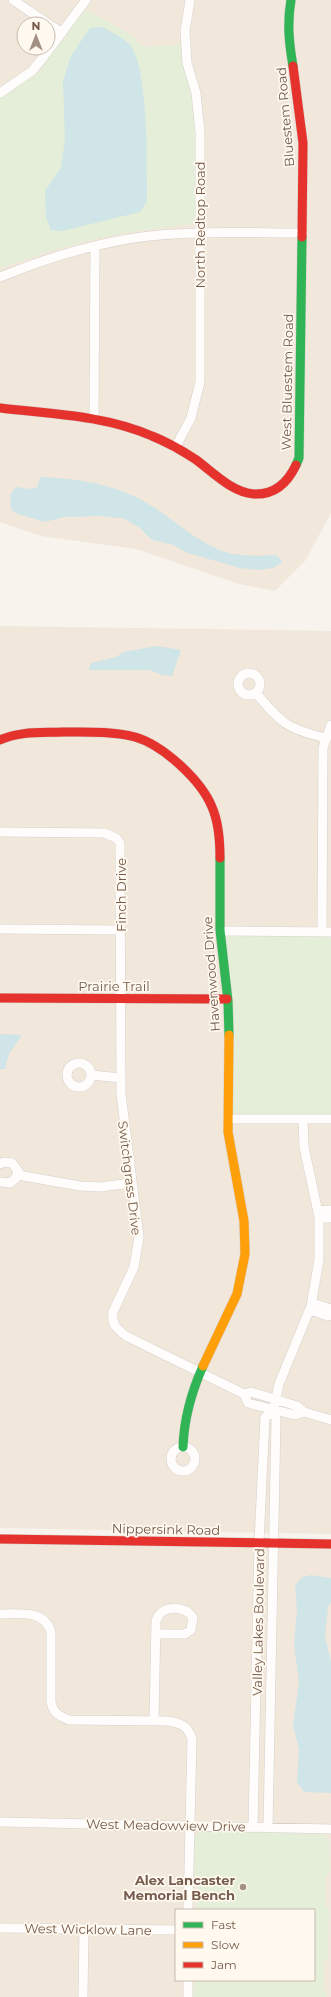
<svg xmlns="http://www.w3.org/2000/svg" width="331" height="1997" font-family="Montserrat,sans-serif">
<rect width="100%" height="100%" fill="#f8f4ed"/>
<!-- residential -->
<path fill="#f1e7db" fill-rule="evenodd" d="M0 0H331V513L305 561 275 591 239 584 136 549 41 536 0 522ZM24 24H48V48H24Z
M0 626 331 631V1534L0 1528Z
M0 1538 331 1545V1997H0ZM176 1910H314V1980H176Z"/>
<!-- green -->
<path fill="#e5eed8" d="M84 9 127 32 144 47 181 44 193 102 196 123V215L192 224 124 233 91 240 51 251 2 268 0 267V96L20 85 34 73Z
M224 936H331V1115H232Z
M201 1831 322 1833 329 1838 330 1873 326 1877 325 1904 329 1908 328 1959 324 1962V1989L327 1993V1997H192V1986L196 1983V1980H314V1910H193L197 1906 198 1878 194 1875 195 1837Z"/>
<!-- water -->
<path fill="#cfe5e8" d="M103 27C111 32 122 37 129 44 149 65 147 169 147 201L140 212 62 231 51 230 46 217 45 191 61 168 65 139 63 81 71 56 90 28Z
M40 477C70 478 101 482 129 494 161 507 185 534 217 549 235 557 257 556 276 555L283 562 273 568 259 570 240 568 188 553 171 544 152 540 140 528 125 519 103 516 64 517 45 522 15 513 11 509 10 495 16 487 29 489 37 487Z
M157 646 181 650 172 676 162 675 150 670H89L91 663 116 657 124 652Z
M0 1034 22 1035 9 1054 5 1069H0Z
M311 1575 331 1578V1602L328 1607 325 1636 331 1662V1793L304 1792 297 1782 299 1750 293 1725 299 1682 294 1643 297 1612 295 1585 301 1578Z"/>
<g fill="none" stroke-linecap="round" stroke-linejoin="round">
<!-- street casing -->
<g stroke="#d7d1cb" stroke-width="10">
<path id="street" d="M13 0 62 33
M0 93 32 71 42 59 86 0
M0 277C54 255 116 237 174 234 216 231 260 233 302 233
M94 419 95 247
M175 448 191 418 200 382V132L196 93 187 63 185 31 190 0
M238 684a11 11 0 1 1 22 0a11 11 0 1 1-22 0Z
M256 693C281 723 287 729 326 738
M0 832 104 833 116 838 120 843 121 1094 139 1237 134 1267 113 1312C111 1324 117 1329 126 1336L244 1394
M0 929 121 930
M220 931 331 932
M322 932 323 748 331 725
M67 1075a12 12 0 1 1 24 0a12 12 0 1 1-24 0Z
M91 1075 121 1078
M228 1119H331
M0 1164 4 1162 12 1163 18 1171 16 1178 10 1183 0 1182
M18 1175 80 1186 100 1187 131 1183
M318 1211 331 1210
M319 1218H331
M312 1303 331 1309
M310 1310 328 1316 331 1315
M244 1394 248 1403 295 1415 304 1412 331 1420
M244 1394 251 1392 297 1406 304 1412
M273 1412 279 1384 311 1306 319 1260V1217L304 1147 303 1119
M171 1459a12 12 0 1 1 24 0a12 12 0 1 1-24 0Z
M0 1614C19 1614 44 1609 51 1632V1702C53 1713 59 1716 69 1720L167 1721C180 1723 188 1725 192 1739L188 1910
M154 1720 156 1621C160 1605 186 1604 193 1618L191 1630 185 1634H156
M0 1822 331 1829
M253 1826 259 1542 265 1417 273 1412
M268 1827 276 1419 273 1412
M0 1928 176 1930
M83 1997 84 1929
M188 1997V1980"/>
</g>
<!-- fast casing -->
<g stroke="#d7d0ca" stroke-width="10">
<path id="fast" d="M291 0C287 23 289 43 293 66
M296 465 299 458 302 237
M220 858V930L228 1001 229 1035
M183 1447C184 1418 191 1393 203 1366"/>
</g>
<!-- slow casing -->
<g stroke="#d7d0ca" stroke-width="10">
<path id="slow" d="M203 1366 237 1294 245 1254 244 1221 228 1132 229 1035"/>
</g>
<!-- jam casing -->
<g stroke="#d7d0ca" stroke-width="10">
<path id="jam" d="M293 66 303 143 302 237
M0 408C51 414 104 415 152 436 167 442 181 450 195 459 213 472 231 492 254 494 275 495 288 482 296 465
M0 740C20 731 41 733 63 732 86 732 112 731 135 737 163 745 201 780 212 807 219 823 220 842 220 858
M0 998 227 999
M0 1539 331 1544"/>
</g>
<!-- street -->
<use href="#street" stroke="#fefdfc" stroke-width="9"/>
<!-- fast -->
<use href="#fast" stroke="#30b455" stroke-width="9"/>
<!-- slow -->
<use href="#slow" stroke="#ff9f0a" stroke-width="9"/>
<!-- jam -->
<use href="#jam" stroke="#e5322d" stroke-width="9"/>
</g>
<!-- markers -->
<circle fill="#a49185" stroke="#fff9ef" stroke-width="1.5" cx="243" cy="1887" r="4"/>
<g text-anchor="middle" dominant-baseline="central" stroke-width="3.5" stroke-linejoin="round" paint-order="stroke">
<!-- street labels -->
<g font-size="13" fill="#765c4d" stroke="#fff9ef">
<text transform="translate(285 117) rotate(-95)">Bluestem Road</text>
<text transform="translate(200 225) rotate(-90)">North Redtop Road</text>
<text transform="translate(287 382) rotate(-89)">West Bluestem Road</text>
<text transform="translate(121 895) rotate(-90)">Finch Drive</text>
<text transform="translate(211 974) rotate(-94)">Havenwood Drive</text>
<text x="114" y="986">Prairie Trail</text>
<text transform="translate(130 1178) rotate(83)">Switchgrass Drive</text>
<text transform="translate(166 1529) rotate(1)">Nippersink Road</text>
<text transform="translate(258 1622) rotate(-89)">Valley Lakes Boulevard</text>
<text transform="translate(166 1825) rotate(1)">West Meadowview Drive</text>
<text transform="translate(88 1929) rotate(1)">West Wicklow Lane</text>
</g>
<!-- poi labels -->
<g font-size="13" font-weight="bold" fill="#765c4d" stroke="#fff9ef" text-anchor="end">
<text x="235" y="1880">Alex Lancaster<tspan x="235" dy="15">Memorial Bench</tspan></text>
</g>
</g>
<!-- legend -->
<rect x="175" y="1909" width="140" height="72" fill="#fff9ef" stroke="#c8baae"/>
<rect x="183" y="1922" width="20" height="6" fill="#30b455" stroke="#c8baae"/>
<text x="211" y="1929" font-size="12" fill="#765c4d">Fast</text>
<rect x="183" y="1942" width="20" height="6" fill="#ff9f0a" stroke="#c8baae"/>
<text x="211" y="1949" font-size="12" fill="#765c4d">Slow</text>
<rect x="183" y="1962" width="20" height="6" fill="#e5322d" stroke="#c8baae"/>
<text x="211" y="1969" font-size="12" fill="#765c4d">Jam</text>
<!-- north arrow -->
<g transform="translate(36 36)"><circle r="19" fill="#fff9ef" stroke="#c8baae"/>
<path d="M0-3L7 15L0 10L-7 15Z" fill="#a49185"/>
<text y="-6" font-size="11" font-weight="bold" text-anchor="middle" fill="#765c4d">N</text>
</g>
</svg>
